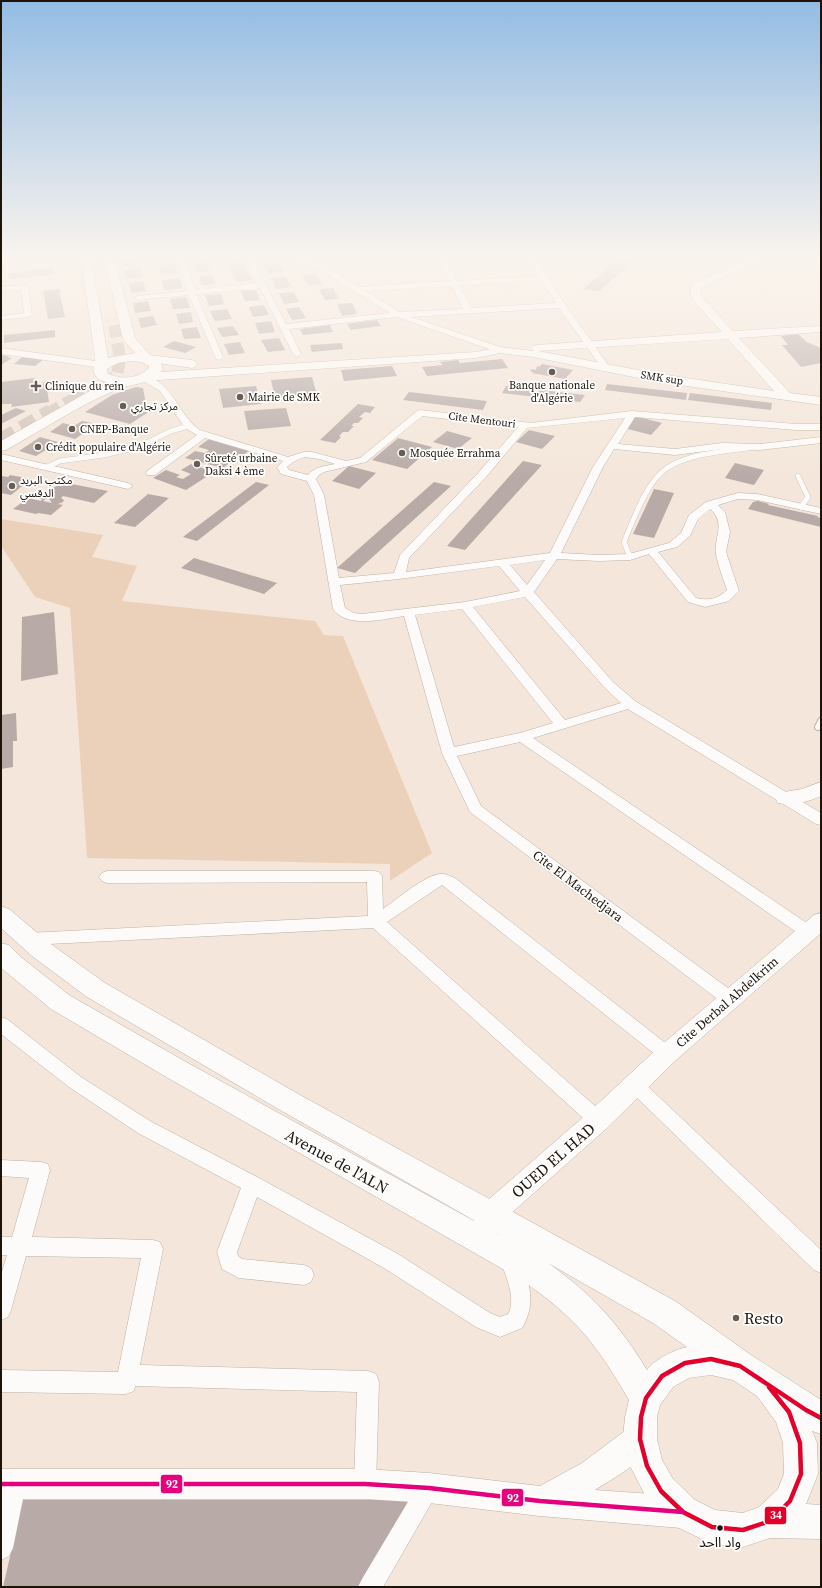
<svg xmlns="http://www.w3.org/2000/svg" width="822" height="1588" font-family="'Source Serif 4','Noto Sans Arabic',serif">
<rect width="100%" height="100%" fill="#f4e6da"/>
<!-- green -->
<path fill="#ecd1ba" d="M1 519 103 535 92 557 137 566 122 601 315 621 324 635 343 636 432 853 390 881V864L87 858 70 608 35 597 1 546Z"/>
<!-- building -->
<path fill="#b7aaa7" d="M5 256H21V258L6 260Z
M134 256 138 264 123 266 120 257Z
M154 256H172V261L156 262Z
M241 258 252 280 236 282 227 259Z
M620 258 635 260 599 291 583 289Z
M206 261 210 271 197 272 193 263Z
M278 263 284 272 268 274 262 264Z
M176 264 177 273 160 275 159 266Z
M53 268 55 274 10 279 8 273Z
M141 268 143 277 127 279 125 270Z
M316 274 322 284 308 285 302 275Z
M212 275 215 284 202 285 199 276Z
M286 277 291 287 276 289 271 278Z
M180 278 182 288 165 290 161 280Z
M143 281 146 291 131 293 129 283Z
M333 288 339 299 325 300 319 289Z
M59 289 65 317 48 319 43 291Z
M256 290 260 300 245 301 241 291Z
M294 292 299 302 284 304 279 293Z
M221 294 224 304 209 306 205 295Z
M186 297 190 308 173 309 170 299Z
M148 301 151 311 135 313 133 303Z
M352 303 357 314 342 316 337 304Z
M264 305 269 315 253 317 249 307Z
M299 307 306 318 292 320 286 309Z
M227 309 232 319 215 321 210 311Z
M191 312 193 322 179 324 176 314Z
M153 316 157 325 141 328 138 318Z
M377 320 381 326 351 330 347 324Z
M271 321 275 332 259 334 255 323Z
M330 325 333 332 303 335 300 329Z
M233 326 239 335 222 337 217 328Z
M197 327 201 338 184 339 181 329Z
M55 330V337L4 343V335Z
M798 334 807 342 821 348V363L801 367 782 345H788L781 336Z
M279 338 285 350 268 352 261 340Z
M174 341 196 347 185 353 163 347Z
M240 342 245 353 229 355 224 344Z
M342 343 343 349 312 352 310 345Z
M1 355 9 356 7 357 12 358 1 365Z
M22 357 44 359 35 366 14 364Z
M502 359 508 368 427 376 422 367 443 365 440 362 458 360 460 363Z
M542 364 573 370 565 379 532 373 533 372 530 371 532 369 536 370 537 366 539 367Z
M392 366 397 376 344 381 341 370Z
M312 377 317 395 275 398 271 380Z
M35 378 37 384 46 382 49 402 11 407 12 404H2L1 382Z
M607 384 687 393 686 400 605 390Z
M256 386 261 404 223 408 219 389Z
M506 386 585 395 580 402 502 393Z
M136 387 143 388 146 405 156 407 130 424 85 412 112 395Z
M409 392 487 401 483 410 403 400Z
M690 393 772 403 771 410 688 400Z
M358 404 375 407 370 413 365 412 359 417 363 418 358 423H354L351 426H354L348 432H343L339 436 341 437 335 443 320 440Z
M16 408 26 411 1 424V415Z
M286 408 291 426 248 430 244 411Z
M635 416 662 423 651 435 624 428Z
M82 421 97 424 75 439 50 432 63 423 74 426Z
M529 430 555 436 542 449 516 442Z
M447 431 472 438 458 449 433 442Z
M40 437 58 442 36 456 19 451Z
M398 438 432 447 407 469 372 460Z
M209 439 250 450 239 458 237 457 223 468 185 458 195 451 205 453 209 450 198 447Z
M523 461 542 465 465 550 447 546Z
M735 463 764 470 754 485 725 478Z
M191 464 214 472 186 490 153 478 166 470 180 475 176 477 183 479 191 474 181 470Z
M349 466 376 473 359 489 332 481Z
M10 475 31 479 11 495 1 493V476L8 477Z
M61 482 108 491 94 503 63 496 61 498 64 500 63 502 58 504 63 505 51 515 38 513 36 514 13 509 28 498 41 501 42 499 35 498 39 496 47 498 43 501 52 503 49 499 51 494 47 493Z
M256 482 269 485 197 541 183 537Z
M434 482 451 486 355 573 337 568Z
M654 489 674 493 654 538 633 534Z
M148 494 169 498 135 527 114 523Z
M758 501 769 504 768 505 818 516 817 517 821 518V527L748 509 753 502Z
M194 558 277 583 264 594 181 568Z
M54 612 58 674 21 681 22 617Z
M16 713 17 741H13V767L1 769V715Z
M23 1500H410L359 1587H3Z"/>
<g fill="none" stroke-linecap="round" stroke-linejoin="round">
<!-- primary-tunnel-far1 -->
<path stroke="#d4c6bb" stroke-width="12" stroke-dasharray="12 6" stroke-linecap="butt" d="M73 402 117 375 120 358 113 319
M49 413 84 393"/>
<!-- primary-tunnel -->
<path stroke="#d4c6bb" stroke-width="16" stroke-dasharray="16 8" stroke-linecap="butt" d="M1 441 51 412"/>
<!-- lane-far1 casing -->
<g stroke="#bcb1a7" stroke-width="5.5">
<path id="lane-far1" d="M47 467 60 461 104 455 138 447 171 431 188 426
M798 476 808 497 801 507
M630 557 624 542C634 519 646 482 667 468 688 454 724 451 748 448"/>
</g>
<!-- lane casing -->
<g stroke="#bcb1a7" stroke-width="8">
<path id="lane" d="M818 727 821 721"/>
</g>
<!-- street casing -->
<g stroke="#bcb1a7" stroke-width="1">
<path id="street" d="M176 256H183L195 290 257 283 244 257 251 256 286 324 390 313 324 272 307 265 274 258V256H286L312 261 330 268 358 287 449 281 437 256H443L457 281 539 276 527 256H534L565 304 611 369 610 371H604L559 308 411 317 503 348 504 350 503 352 500 353 397 317 289 329 301 354 297 357 293 354 260 288 196 294 223 357 219 360 216 359 189 295 138 300 134 298 138 296 187 291ZM542 280 556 303 471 308 459 285ZM452 286 463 309 400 312 365 291Z
M24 285 28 287 32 315 28 317 1 320V316L24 313 21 290 1 291V287Z
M1 348 103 362 107 365 103 368 1 354Z
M144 375C174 383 178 415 200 430L288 457 304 452H312L346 461 360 458 417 411 420 410 531 423 632 411 796 424H821V430H796L635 417 618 444 675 449 722 443 760 444 821 437V443L760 450 722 449 675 455 614 449 603 467 561 553 599 555 629 554 669 543 681 533 689 515 706 502 738 493 757 494 821 508V514L757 500 738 499 718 505 725 512 730 532 726 552 739 591 729 601 705 607 688 602 649 554 630 560 599 561 557 559 534 592 613 682 635 701 821 813V825L816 824 628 709 533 738 814 928 816 932 814 936 808 938 802 936 520 742 457 756 481 806 736 994 738 999 736 1004 730 1006 724 1004 470 812 442 753 404 616C384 619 347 629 333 609L314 495 307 481 281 474 277 467 283 461 205 438 155 475H147L146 473 147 471 197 435 185 428 160 391 141 380 140 378ZM422 416 518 427 478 473 400 555 394 573 339 578 324 495 316 479 319 475 324 472 366 462ZM625 418 593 467 550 553 406 572 409 558 486 477 527 428ZM304 457 319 459 335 464C325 466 314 467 308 475L289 470 287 467 293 462ZM710 509C727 523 713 540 716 554 718 566 723 578 727 590 718 599 708 601 696 598L658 552 677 547 690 536 698 519ZM545 560 527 585 510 565ZM499 566 520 591 465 602 362 614 354 613 345 608 340 585 399 579ZM525 597 605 688 621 703 565 720 473 607ZM462 609 553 723 520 733 454 747 415 615Z
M1 454 128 483 133 486 128 489 1 460Z
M107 871H374L379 872 382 876 383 909C396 900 428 872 443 874 447 874 452 877 455 878L673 1049 676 1054 673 1059 667 1061 661 1059 442 885 387 922 604 1114 607 1120 604 1126 598 1128 592 1126 373 928 28 945 22 943 20 939 22 935 28 933 368 916 367 882 107 883 102 881 99 877 102 873Z
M1 1017 7 1019 81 1077 150 1121 259 1178 398 1254 490 1313 500 1317 508 1314C517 1298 505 1275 500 1259L503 1252 510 1249 517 1252C528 1279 538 1301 522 1328L500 1337 476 1327 384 1268 257 1197 237 1252 238 1256 242 1259 304 1265 311 1268 314 1275 311 1282 304 1285 239 1278 222 1269 217 1252 241 1188 138 1133 69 1087 1 1034Z
M635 1077 641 1080 821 1250V1273L814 1270 629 1090 626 1085 629 1080Z
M1 1160 41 1162 48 1164 50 1170 32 1237 153 1240 160 1242 163 1249 140 1365 368 1371 376 1374 379 1382 376 1484 373 1492 365 1495 357 1492 354 1484 357 1392 135 1386 134 1391 126 1394 1 1392V1370L118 1372 141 1258 26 1256 11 1310 8 1317 1 1320V1275L7 1255H1V1237H12L29 1178 1 1176Z
M15 1473 23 1476 26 1484 13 1548 9 1556 1 1560V1496L7 1476Z
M429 1477 437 1480 440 1488 383 1587H358L362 1579 421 1480Z"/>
</g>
<!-- secondary casing -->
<g stroke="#bcb1a7" stroke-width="1">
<path id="secondary" d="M754 256H766L765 258 703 287 700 290 701 296 733 331 821 326V332L739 338 790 393 821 397V405L659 382 533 357 500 353 476 358 145 381 141 380 139 377 141 374 145 373 476 352 500 347 534 351 531 348 533 346 537 345 722 332 692 299 690 290 695 283ZM728 339 774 391 659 374 538 351Z
M148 355 192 360 196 362 198 364 196 366 192 368 144 361 142 359 144 357Z
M821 782V796C808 802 792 806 778 803L775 798 778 793 802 789Z
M821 913V933L675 1061 607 1128 499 1224 494 1235 485 1238 476 1235 472 1226 481 1206 589 1112 659 1047 814 915Z
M640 1424 651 1428 655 1439C645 1462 615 1477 595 1490L681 1496 692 1501 697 1512 692 1523 681 1528 540 1516 429 1503 365 1499H1V1469H365L429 1473 540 1486 582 1463 629 1428Z"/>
</g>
<!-- primary casing -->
<g stroke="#bcb1a7" stroke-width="1">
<path id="primary" d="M81 256H91L108 358 135 353 123 339 104 256H114L135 338 151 356 160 361 163 369C152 385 132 383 116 390 78 406 42 430 6 450L1 451V441L90 391 109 383C100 380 95 379 93 369L96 365ZM131 361 141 362 149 366V368C138 379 120 380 107 373V369L118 363Z
M1 906 9 909 48 942 105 983 300 1095 675 1301 751 1355 821 1400V1434L812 1431 817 1443 818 1474 806 1504 821 1505V1539L770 1538 743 1547 712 1544 671 1524 649 1503 630 1466 623 1439 625 1417 629 1400C612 1371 593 1340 568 1317 554 1303 538 1292 522 1280L168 1078 51 1009 1 968V943L9 945 22 958 69 995 186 1062 505 1238 282 1111 87 997 32 956 1 928ZM548 1263 653 1323 687 1347C674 1350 655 1359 647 1370 618 1323 593 1295 548 1263ZM711 1375 733 1380 757 1396 776 1422 783 1443 784 1474 778 1489 759 1507 743 1513 715 1510 695 1500 673 1479 662 1460 657 1439V1417L660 1405 673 1387 689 1378Z"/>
</g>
<!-- lane-far1 -->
<use href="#lane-far1" stroke="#fdfbf9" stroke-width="5"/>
<!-- lane -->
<use href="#lane" stroke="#fdfbf9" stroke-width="6"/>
<!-- street -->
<use href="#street" fill="#fdfbf9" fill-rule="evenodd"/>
<!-- secondary -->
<use href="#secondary" fill="#fdfbf9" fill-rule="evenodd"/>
<!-- primary -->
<use href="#primary" fill="#fdfbf9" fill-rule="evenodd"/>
<!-- bus-1 casing -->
<g stroke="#fff" stroke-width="8">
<path id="bus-1" d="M769 1387 789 1412 800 1443 801 1474 790 1501 770 1521 743 1530 712 1527 683 1512 661 1491 647 1466 640 1439 641 1417 646 1398 662 1376 685 1363 711 1359 740 1366 806 1410 821 1418"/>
</g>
<!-- bus-2 casing -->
<g stroke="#fff" stroke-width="8">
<path id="bus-2" d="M1 1484H365L429 1488 540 1501 683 1512"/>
</g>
<!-- bus-1 -->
<use href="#bus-1" stroke="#e4002b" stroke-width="4.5"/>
<!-- bus-2 -->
<use href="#bus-2" stroke="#e5007d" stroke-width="4.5"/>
</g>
<!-- sky -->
<linearGradient id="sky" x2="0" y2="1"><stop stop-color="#93bce3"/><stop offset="0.54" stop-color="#faf4ee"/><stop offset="1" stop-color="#faf4ee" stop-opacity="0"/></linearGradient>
<rect width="822" height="478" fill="url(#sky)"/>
<!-- markers -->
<g fill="#685d52" stroke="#fff" stroke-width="1.5">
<circle cx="552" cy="372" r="4"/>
<path d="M34 380h4v4h4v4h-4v4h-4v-4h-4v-4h4z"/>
<circle cx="240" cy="397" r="4"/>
<circle cx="123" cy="406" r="4"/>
<circle cx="72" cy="429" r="4"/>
<circle cx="38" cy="447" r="4"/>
<circle cx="402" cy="453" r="4"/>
<circle cx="197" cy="464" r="4"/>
<circle cx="12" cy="486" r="4"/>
<circle cx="736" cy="1318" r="4"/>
</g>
<circle fill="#1d1309" stroke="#fff" stroke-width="1.5" cx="720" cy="1528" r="3.5"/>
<g text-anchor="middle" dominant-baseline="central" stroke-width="3.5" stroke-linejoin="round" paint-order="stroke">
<!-- far-street labels -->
<g font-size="11" fill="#1d1309" stroke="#fff">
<text transform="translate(662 378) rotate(9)">SMK sup</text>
<text transform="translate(482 420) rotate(7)">Cite Mentouri</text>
</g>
<!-- far-poi labels -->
<g font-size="11" fill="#1d1309" stroke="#fff" text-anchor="start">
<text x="552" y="385" text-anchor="middle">Banque nationale<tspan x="552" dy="13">d'Algérie</tspan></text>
<text x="45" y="386">Clinique du rein</text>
<text x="248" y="397">Mairie de SMK</text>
<text x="131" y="406">مركز تجاري</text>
<text x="80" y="429">CNEP-Banque</text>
<text x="46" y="447">Crédit populaire d'Algérie</text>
<text x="410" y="453">Mosquée Errahma</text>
<text x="205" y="458">Sûreté urbaine<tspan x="205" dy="13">Daksi 4 ème</tspan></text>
<text x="20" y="480">مكتب البريد<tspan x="20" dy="13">الدقسي</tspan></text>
</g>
<!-- street labels -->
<g font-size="13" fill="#1d1309" stroke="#fff">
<text transform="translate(578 886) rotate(37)">Cite El Machedjara</text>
<text transform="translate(727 1002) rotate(-41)">Cite Derbal Abdelkrim</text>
</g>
<!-- near-bus labels -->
<g font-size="14" fill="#1d1309" stroke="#fff">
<text x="720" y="1542">واد ااحد</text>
</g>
<!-- near-street labels -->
<g font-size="16" fill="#1d1309" stroke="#fff">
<text transform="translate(553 1160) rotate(-41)">OUED EL HAD</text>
<text transform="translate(337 1161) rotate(29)">Avenue de l'ALN</text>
</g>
<!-- near-poi labels -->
<g font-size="16" fill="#1d1309" stroke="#fff" text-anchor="start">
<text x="744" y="1318">Resto</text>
</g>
</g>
<g stroke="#fff" stroke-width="1.5">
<rect x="160" y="1474" width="23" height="20" rx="4" fill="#e5007d"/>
<rect x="501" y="1488" width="23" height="19" rx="4" fill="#e5007d"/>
<rect x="764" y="1506" width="23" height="19" rx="4" fill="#e4002b"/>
</g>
<g font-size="11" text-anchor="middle" font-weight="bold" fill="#fff">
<text x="172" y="1488">92</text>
<text x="513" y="1502">92</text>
<text x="776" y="1519">34</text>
</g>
<!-- border -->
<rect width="822" height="1588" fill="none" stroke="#1d1309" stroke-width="4"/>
</svg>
